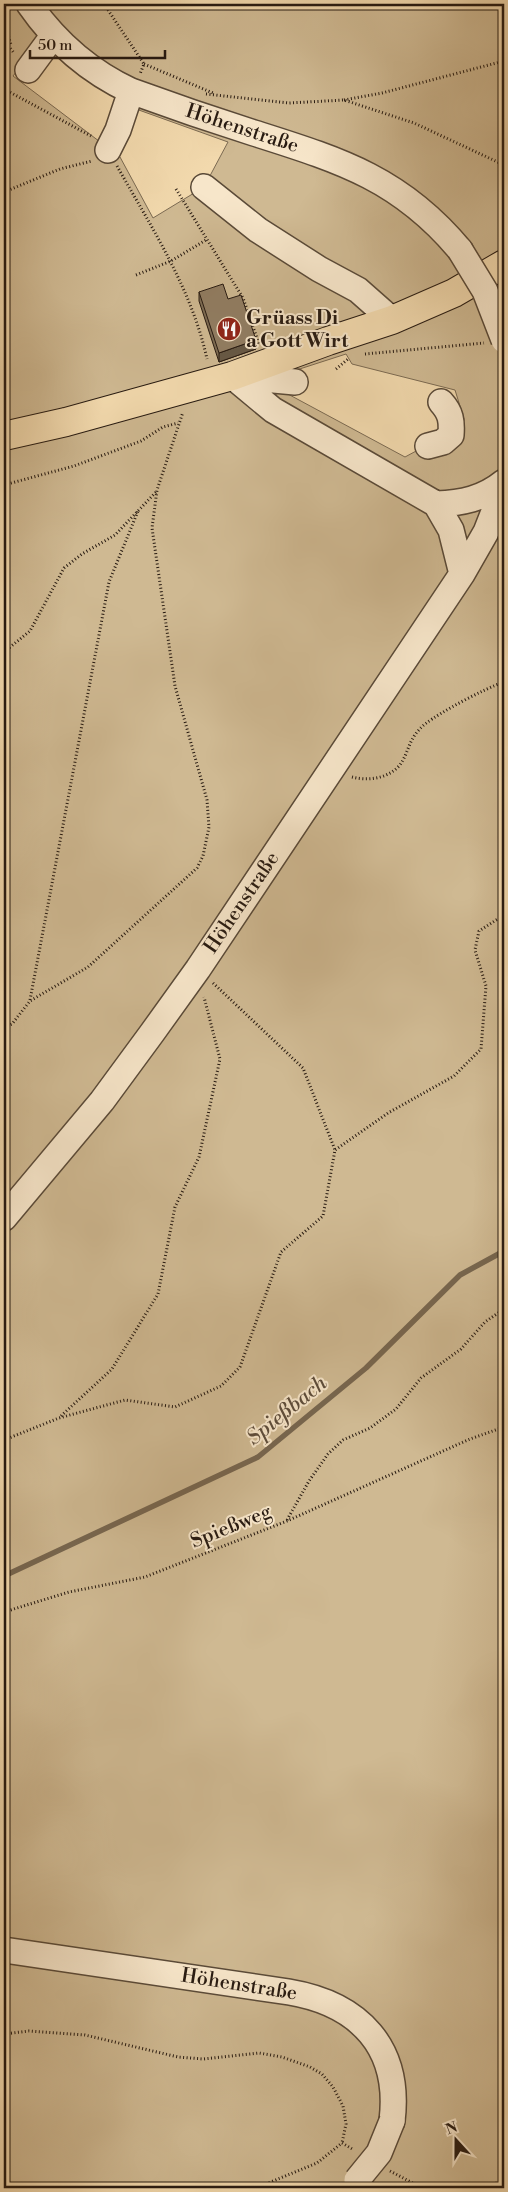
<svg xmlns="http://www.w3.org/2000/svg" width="508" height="2192" font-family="'Libre Bodoni',serif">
<rect width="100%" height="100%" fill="#f2d9ad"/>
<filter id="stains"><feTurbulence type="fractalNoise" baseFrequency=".004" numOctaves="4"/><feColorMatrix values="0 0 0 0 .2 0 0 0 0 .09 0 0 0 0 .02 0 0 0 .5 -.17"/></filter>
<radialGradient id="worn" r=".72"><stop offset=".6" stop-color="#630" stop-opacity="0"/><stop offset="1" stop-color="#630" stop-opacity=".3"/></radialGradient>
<!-- green -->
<path fill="#cfb992" stroke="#7b6a52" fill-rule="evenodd" d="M4 4H504V2188H4ZM39 43 117 99 136 109 228 142 204 187 153 218 120 157 13 76ZM346 354 352 364 455 390 464 419 460 439 418 450 405 457 286 393 281 375Z"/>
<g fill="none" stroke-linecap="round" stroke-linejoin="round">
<!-- stream -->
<path stroke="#77664f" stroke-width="5.5" d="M4 1576 258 1457 366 1368 460 1275 504 1251"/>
<!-- minor casing -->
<g stroke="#5a4a38" stroke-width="28">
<path id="minor" d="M29 4C56 43 88 71 131 91 172 106 213 120 254 133 339 160 400 178 460 250
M28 70 53 36
M108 150 118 130 131 91
M204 187 258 230 319 269 358 290 392 320
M232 376 273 410 436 504 451 530 462 574
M232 376 295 382
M428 446 443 442 451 435C452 421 451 413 441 402
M436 504C462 503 483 499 504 482
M4 1218 102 1101 152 1033 198 969 462 574 486 532 504 486
M4 1950 289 1992C360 2004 401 2048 392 2121"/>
</g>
<!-- major casing -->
<g stroke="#271a11" stroke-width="30">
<path id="major" d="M4 436 66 422 232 376 328 341 392 320 454 293 504 264"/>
</g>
<!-- path -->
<path stroke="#271a11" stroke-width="3" stroke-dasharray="1 2.5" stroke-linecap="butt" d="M104 4 144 64 140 74
M4 27 7 31 11 45
M4 40 14 53
M144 64 213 93
M4 89 91 136
M206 94 289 103 344 100 414 123 504 165
M344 100 382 93 504 61
M117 166C152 228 192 290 207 359
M176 189 243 298 259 344
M4 192 60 169 92 161
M136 275 171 261 206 240
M365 354 484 343
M336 369 348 359
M4 485 74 466 141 441 163 427 178 423
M4 652 30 631 64 568 82 554 115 535 157 491
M352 777C367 781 387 779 399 766 410 752 407 739 425 724 442 711 484 689 504 682
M213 983 303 1068 335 1150
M30 1000 109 582 138 511
M4 1027 12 1024 30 1001 88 967 197 868 203 856 209 827 207 800 175 686 152 528 157 490 183 412
M61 1416 112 1369 158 1294 175 1207 199 1157 220 1059 204 997
M4 1440 59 1418 125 1400 175 1407 221 1386 240 1367 281 1252 323 1216 335 1150 388 1113 454 1076 481 1049 486 986 475 950 479 931 504 915
M287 1520 309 1481 328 1454 343 1440 370 1428 396 1409 421 1378 461 1349 485 1322 504 1309
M4 1612 69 1592 145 1577 287 1521 470 1439 504 1427
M4 2034 29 2031 85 2035 178 2057 203 2059 259 2053 282 2057 310 2067 322 2074 333 2087 343 2106 346 2124 342 2143
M342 2143 354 2150
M390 2171 422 2188
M256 2188 317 2163 342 2143
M479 2188 504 2181"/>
<!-- minor -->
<use href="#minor" stroke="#f7e6ca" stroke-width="25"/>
<!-- major -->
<use href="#major" stroke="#f2d9ad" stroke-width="28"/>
<!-- minor-bridge casing -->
<g stroke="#5a4a38" stroke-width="28" stroke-linecap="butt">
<path id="minor-bridge" d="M460 250 485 291 504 340
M357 2180 379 2153 392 2121"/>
</g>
<!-- minor-bridge -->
<use href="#minor-bridge" stroke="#f7e6ca" stroke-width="25"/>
</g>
<!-- wall -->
<path fill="#7d6c54" stroke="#271a11" d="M199 292 228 299 256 349 219 362 199 301Z"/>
<!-- shaded-wall -->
<path fill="#665845" stroke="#271a11" d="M256 340V349L219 362V353Z"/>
<!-- building -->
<path fill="#917d62" stroke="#271a11" d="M223 284 228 299 241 295 256 340 219 353 199 292Z"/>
<!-- icons -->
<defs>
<g id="restaurant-disc" transform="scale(1.25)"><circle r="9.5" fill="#8f2418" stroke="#f7e6ca"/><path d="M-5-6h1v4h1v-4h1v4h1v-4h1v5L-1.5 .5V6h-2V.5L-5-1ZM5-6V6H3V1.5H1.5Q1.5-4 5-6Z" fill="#fff"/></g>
</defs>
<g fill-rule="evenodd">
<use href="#restaurant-disc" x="229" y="329"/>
</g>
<g text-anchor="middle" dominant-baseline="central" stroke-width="4" stroke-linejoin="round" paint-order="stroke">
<!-- street labels -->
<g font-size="20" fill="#271a11" stroke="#f7e6ca">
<text transform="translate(242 129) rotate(18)">Höhenstraße</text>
<text transform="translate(242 903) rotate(-56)">Höhenstraße</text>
<text transform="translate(231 1527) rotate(-22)">Spießweg</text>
<text transform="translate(239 1985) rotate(9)">Höhenstraße</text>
</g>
<!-- poi labels -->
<g font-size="20" font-weight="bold" fill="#271a11" stroke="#f7e6ca" text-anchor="start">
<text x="246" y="318">Grüass Di<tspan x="246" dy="23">a Gott Wirt</tspan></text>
</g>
<!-- water labels -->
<g font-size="21" font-style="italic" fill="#5d4c3a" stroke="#f7e6ca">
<text transform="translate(287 1411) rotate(-39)">Spießbach</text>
</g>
</g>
<!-- margin -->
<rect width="508" height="2192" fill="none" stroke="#f2d9ad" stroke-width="20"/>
<rect x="5" y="5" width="498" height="2182" fill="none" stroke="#271a11" stroke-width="2.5"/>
<rect x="10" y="10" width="488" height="2172" fill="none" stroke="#271a11"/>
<!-- north arrow -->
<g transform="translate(456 2140) rotate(339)" stroke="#f7e6ca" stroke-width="4" paint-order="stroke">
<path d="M0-4L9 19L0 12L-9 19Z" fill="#271a11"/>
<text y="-8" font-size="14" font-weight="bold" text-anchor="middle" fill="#271a11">N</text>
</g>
<!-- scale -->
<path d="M30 50v8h135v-8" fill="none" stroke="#271a11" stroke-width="2.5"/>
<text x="38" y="50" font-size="15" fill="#271a11" stroke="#f7e6ca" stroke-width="4" paint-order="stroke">50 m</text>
<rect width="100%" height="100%" filter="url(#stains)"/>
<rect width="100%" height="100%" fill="url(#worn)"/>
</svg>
